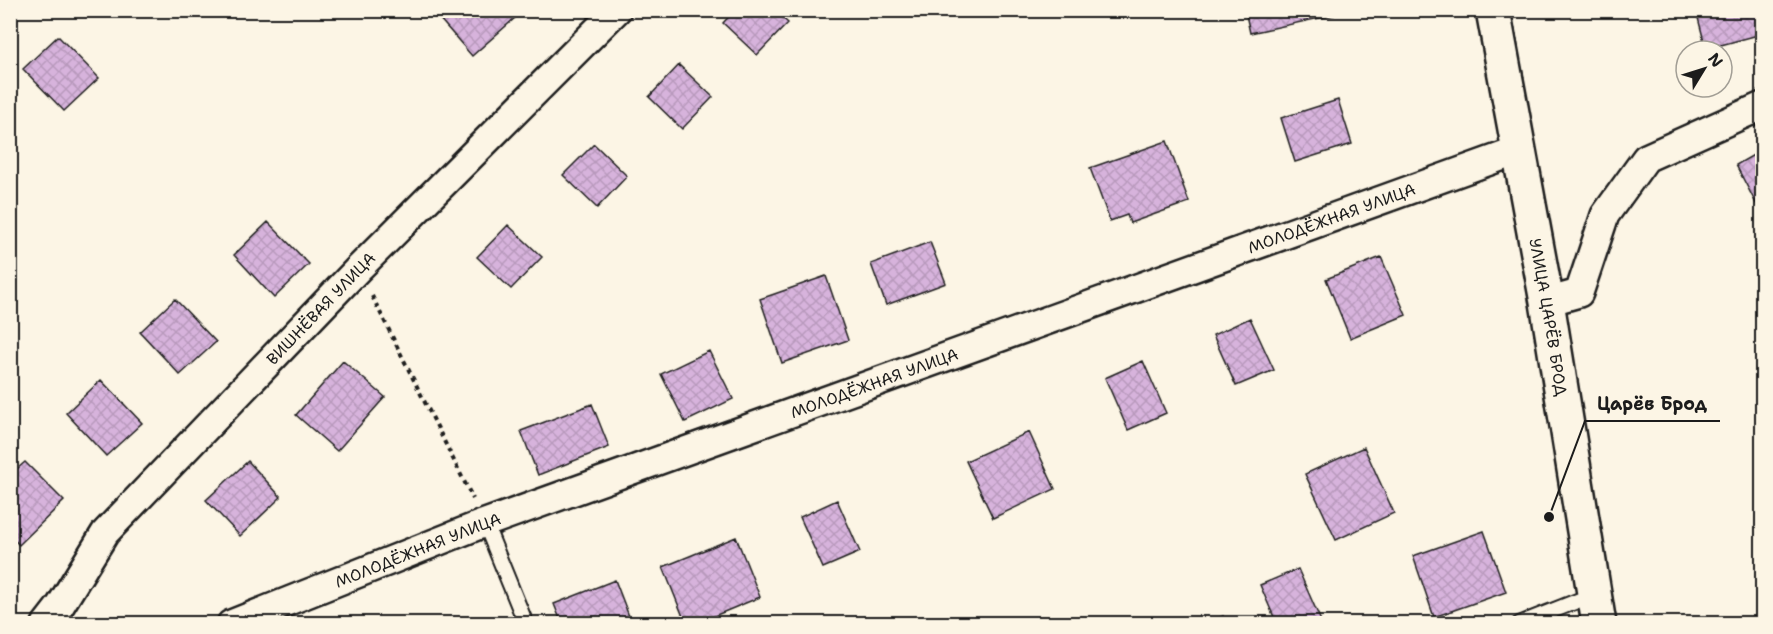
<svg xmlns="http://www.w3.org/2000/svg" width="1773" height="634" font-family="'Shantell Sans',sans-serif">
<defs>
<pattern id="building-cross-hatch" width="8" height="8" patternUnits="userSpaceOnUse" patternTransform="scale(1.5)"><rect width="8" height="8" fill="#d7b3dc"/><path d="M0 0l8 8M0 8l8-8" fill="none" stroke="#b899bc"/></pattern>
</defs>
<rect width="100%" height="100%" fill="#fcf5e5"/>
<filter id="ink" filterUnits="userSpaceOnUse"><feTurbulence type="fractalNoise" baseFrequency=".0167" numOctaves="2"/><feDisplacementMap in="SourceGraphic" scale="12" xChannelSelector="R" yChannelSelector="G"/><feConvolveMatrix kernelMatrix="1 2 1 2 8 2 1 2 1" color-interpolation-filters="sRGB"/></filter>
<g filter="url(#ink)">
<!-- building -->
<path fill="url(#building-cross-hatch)" stroke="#1c1c1c" stroke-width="1.5" d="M432 10H524L472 56Z
M735 10H774L788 23 757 55 723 23Z
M1245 10H1333L1334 15 1250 33Z
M1696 10H1762V34L1706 49Z
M58 36 99 78 64 111 23 69Z
M679 65 713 97 682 129 649 97Z
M1338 100 1352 144 1295 162 1281 118Z
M1167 141 1189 202 1130 223 1127 215 1110 221 1090 168Z
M594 144 627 176 597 208 563 175Z
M1762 150V215L1736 165Z
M268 222 309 264 274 298 234 255Z
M508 225 542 257 511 289 477 257Z
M930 242 946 283 886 305 871 264Z
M1381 257 1406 315 1350 338 1326 279Z
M826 276 848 340 782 363 760 299Z
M175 299 216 342 180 375 140 332Z
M1250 318 1274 370 1236 386 1213 335Z
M709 351 733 399 685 422 661 374Z
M343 361 385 397 337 451 296 415Z
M1143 361 1166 413 1128 430 1105 378Z
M101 380 142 423 106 456 66 413Z
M592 404 609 447 538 475 521 431Z
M1029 432 1055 489 993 518 966 461Z
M1364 447 1394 513 1336 540 1305 474Z
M248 461 281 497 240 536 206 500Z
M25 462 64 501 19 545 10 535V475Z
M837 500 860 552 823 568 800 517Z
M1484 531 1506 592 1434 617 1413 556Z
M736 537 760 597 695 624H686L663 567Z
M1298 569 1321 621 1314 624H1277L1260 585Z
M615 580 632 624H562L554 604Z
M1223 616 1226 624H1205Z"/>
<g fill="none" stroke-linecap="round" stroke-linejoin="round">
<!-- service casing -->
<g stroke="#1c1c1c" stroke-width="18">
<path id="service" d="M485 523 526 624
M1519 624 1595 594"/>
</g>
<!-- minor casing -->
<g stroke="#1c1c1c" stroke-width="32">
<g id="minor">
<path d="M1547 302 1579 293 1605 215 1646 158 1762 106"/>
<path id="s1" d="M46 624 60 606 105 533 358 269 617 10"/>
<path id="s2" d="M231 624 477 526 1520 150"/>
</g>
</g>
<!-- tertiary casing -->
<g stroke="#1c1c1c" stroke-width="38">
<g id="tertiary">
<path id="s3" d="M1493 10 1547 302 1599 624"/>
</g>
</g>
<!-- path -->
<path stroke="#1c1c1c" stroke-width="4" stroke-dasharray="4.5 4.5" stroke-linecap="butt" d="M372 296 473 499"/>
<!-- service -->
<use href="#service" stroke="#fcf5e5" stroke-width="14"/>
<!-- minor -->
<use href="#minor" stroke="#fcf5e5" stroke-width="27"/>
<!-- tertiary -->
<use href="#tertiary" stroke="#fcf5e5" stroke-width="33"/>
</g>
</g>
<g text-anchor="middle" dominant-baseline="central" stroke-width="4.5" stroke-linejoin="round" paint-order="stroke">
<!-- street labels -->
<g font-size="16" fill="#1c1c1c" stroke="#fcf5e5">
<text stroke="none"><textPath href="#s2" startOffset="1173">МОЛОДЁЖНАЯ УЛИЦА</textPath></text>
<text stroke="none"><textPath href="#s1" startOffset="420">ВИШНЁВАЯ УЛИЦА</textPath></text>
<text stroke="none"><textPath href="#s3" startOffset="312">УЛИЦА ЦАРЁВ БРОД</textPath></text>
<text stroke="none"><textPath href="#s2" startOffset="687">МОЛОДЁЖНАЯ УЛИЦА</textPath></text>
<text stroke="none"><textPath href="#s2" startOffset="201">МОЛОДЁЖНАЯ УЛИЦА</textPath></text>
</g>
</g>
<!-- callouts -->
<path fill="none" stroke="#1c1c1c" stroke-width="2" d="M1549 517L1585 421H1720"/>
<circle fill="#1c1c1c" stroke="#fcf5e5" stroke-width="2" cx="1549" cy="517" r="6"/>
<g font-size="18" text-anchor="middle" font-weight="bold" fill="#1c1c1c" stroke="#fcf5e5" stroke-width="4.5" stroke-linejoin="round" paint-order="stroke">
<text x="1652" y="410">Царёв Брод</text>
</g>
<!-- margin -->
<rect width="1773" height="634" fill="none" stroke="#fcf5e5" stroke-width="36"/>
<rect x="18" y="18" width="1737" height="598" fill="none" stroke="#1c1c1c" stroke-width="2" filter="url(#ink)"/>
<!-- north arrow -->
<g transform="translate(1704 69) rotate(52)"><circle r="28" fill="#fcf5e5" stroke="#a29e95" stroke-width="1.5"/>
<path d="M0-4.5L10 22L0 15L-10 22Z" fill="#1c1c1c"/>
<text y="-9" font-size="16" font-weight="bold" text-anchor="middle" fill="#1c1c1c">N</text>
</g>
</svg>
